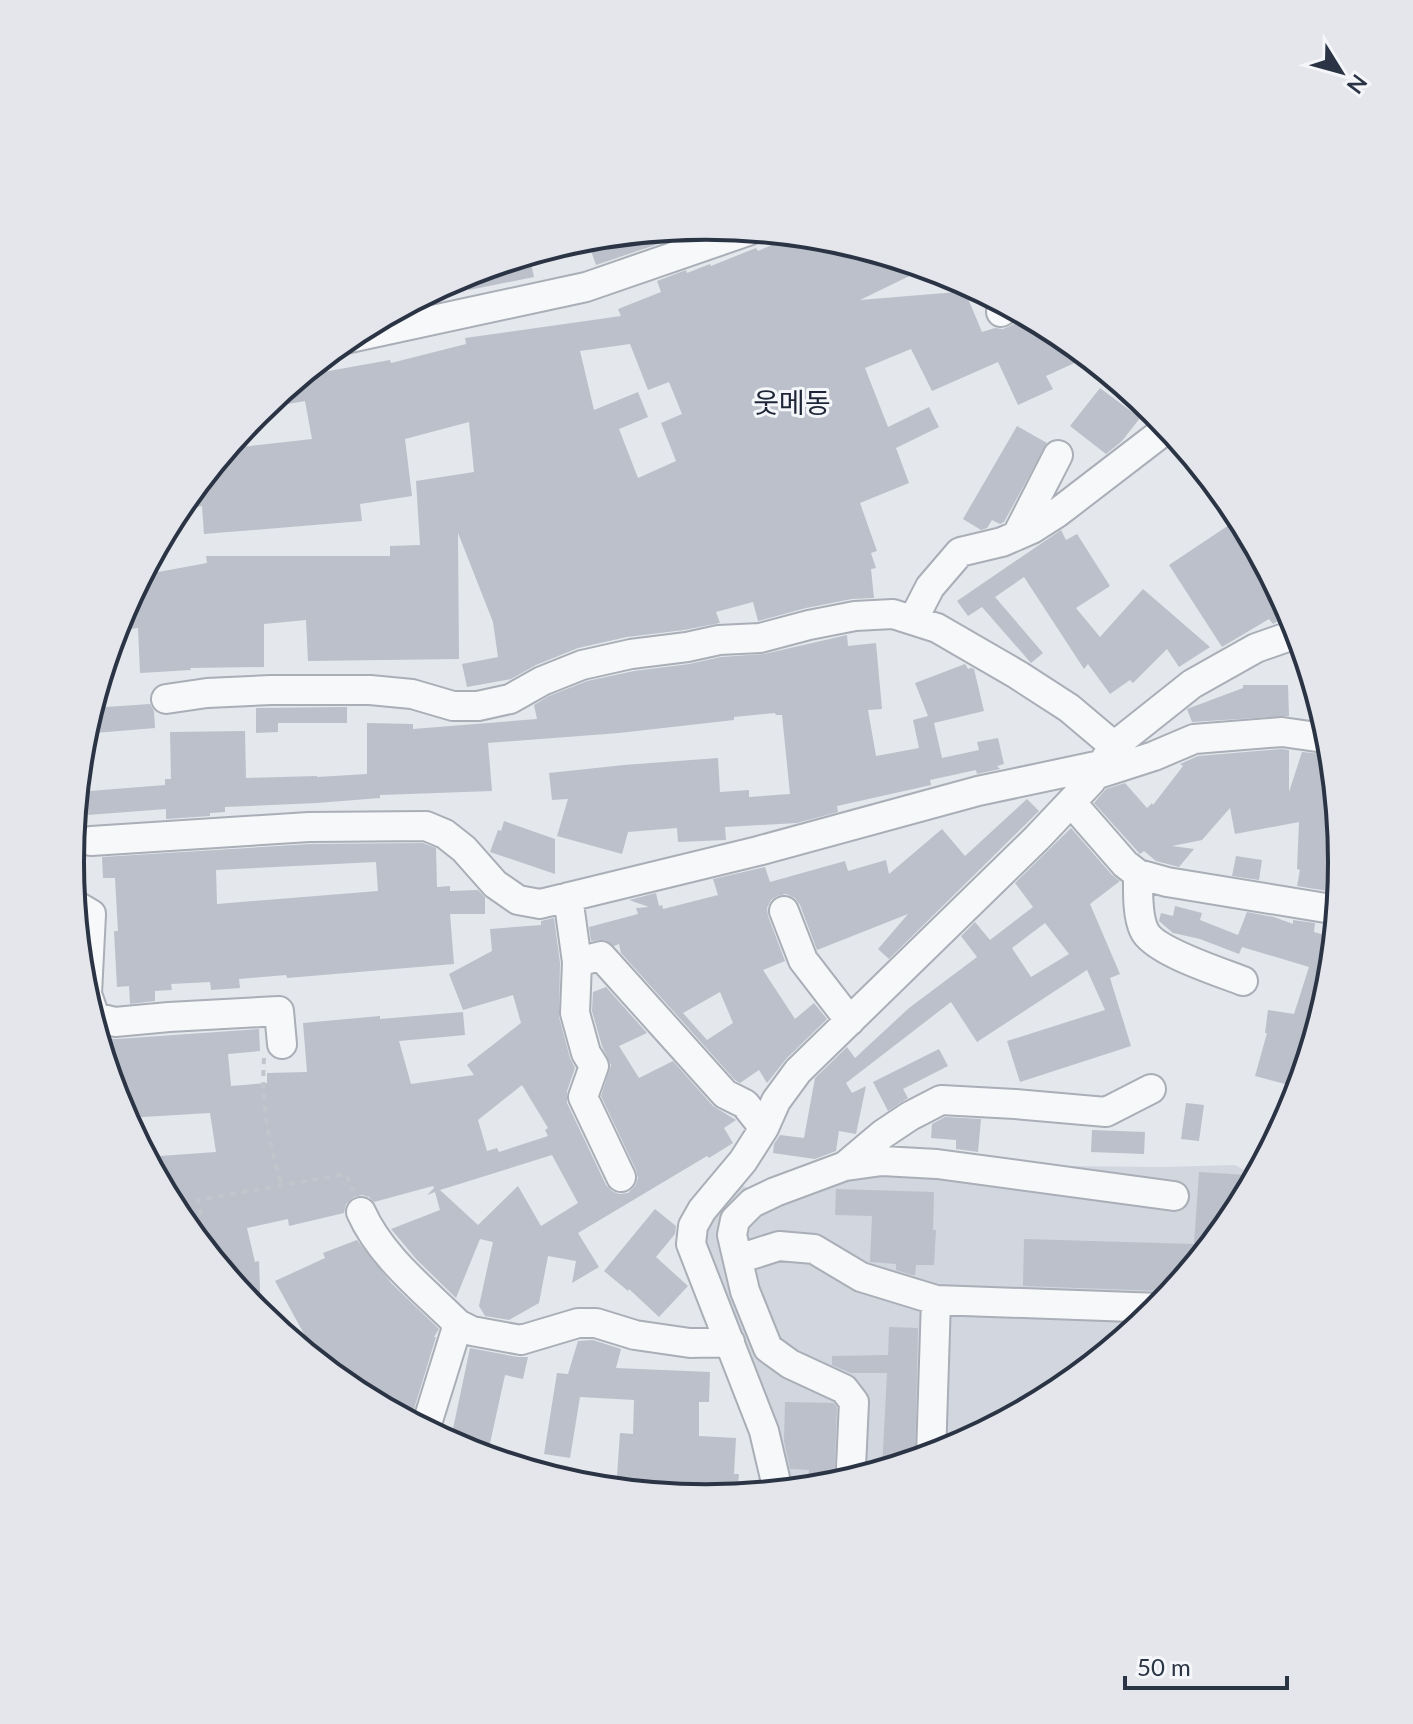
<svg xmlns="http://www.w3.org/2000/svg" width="1413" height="1724" font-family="Lato,'Noto Sans KR',sans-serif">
<rect width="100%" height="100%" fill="#e4e7ec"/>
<!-- built -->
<path fill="#d2d6de" d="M980 1165 1163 1167 1235 1165 1256 1177 1235 1216 1156 1312 1060 1391 950 1450 830 1486 785 1491 700 1239 736 1181 754 1192 811 1172Z"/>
<!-- building -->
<path fill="#bbc0ca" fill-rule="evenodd" d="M669 229 673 239 596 265 586 237 605 236 609 246 651 231Z
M797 234 831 238 928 267 860 300 957 292 964 289 982 332 995 328 1003 329 1010 326 1028 316 1031 317 1038 337 1055 330 1082 351 1075 353 1079 361 1046 376 1053 389 1018 405 998 362 932 391 911 349 865 368 888 427 929 407 939 427 896 448 909 483 860 503 877 551 871 553 876 568 871 569 874 598 852 599 806 608 758 621 753 602 716 612 720 623 684 630 627 637 578 648 536 665 511 679 467 687 462 664 498 657 493 622 458 533 459 659 308 661 306 620 264 624V667L190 668 191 670 140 673 138 628 115 631 119 618 142 575 207 563 206 556H390V546L420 545 416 481 474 472 469 422 405 439 412 496 360 504 362 521 204 534 202 506 176 511 239 433 241 447 312 439 305 401 260 409 301 376 390 360 391 363 466 344 465 338 621 316 618 309 661 292 657 281 686 270 687 273 710 264 711 266 756 248 758 251ZM630 344 648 390 669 382 682 414 661 423 676 461 638 478 619 429 648 417 638 392 594 410 580 351Z
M529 254 534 277 469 290 466 273Z
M1100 388 1140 418 1122 441 1106 454 1070 426Z
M1017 426 1047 443 1004 522 1000 524 992 520 987 528 981 530 963 519Z
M1229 525 1262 577 1269 572 1292 613 1273 624 1269 619 1222 647 1169 565Z
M1061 530 1066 540 1077 534 1110 586 1076 608 1100 637 1143 589 1210 647 1179 667 1167 649 1133 683 1130 680 1110 694 1088 664 1084 669 1024 577 995 597 1043 653 1031 663 982 607 968 616 957 601Z
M847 635 848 646 876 643 882 709 868 710 876 756 919 748 913 720 928 716 915 683 965 664 968 669 971 668 974 669 984 711 934 723 942 758 979 750 977 742 998 738 1004 764 997 766 1000 769 977 774 976 770 930 780 931 785 837 806 838 812 797 823 725 827 726 840 678 842 677 828 628 832 622 854 557 836 568 799 552 800 549 773 624 765 718 758 720 792 749 790V797L790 794 782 715H776L775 713 734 717V720L619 733 488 743 492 791 380 795V798L317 803 225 807V812L210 813V816L166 819V809L75 816 77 792 165 785V779H171L170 732 245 731 246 778 317 776V777L367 774V723L413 724V729L537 719 534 705 549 696 587 681 634 671 689 664 721 657 764 654Z
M1243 685H1288L1289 716 1192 722 1187 709 1243 688Z
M1319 700 1326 721 1313 719Z
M150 704 154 711 155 728 83 734 91 708Z
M347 707V723H278V732L256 733V708Z
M1281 749 1289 750V792L1302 752 1333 755 1334 773 1329 797 1330 838H1341L1343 862 1340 893 1297 886 1300 870 1297 869 1299 822 1235 834 1230 808 1202 840 1172 846 1194 849 1179 867 1156 861 1144 851 1140 854 1094 803 1106 789 1125 783 1147 808 1152 803 1153 805 1183 766 1180 764 1198 756Z
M1027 799 1039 811 889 959 878 949 908 914 817 950 800 905 795 898 786 894 777 896 771 900 767 908 768 916 785 961 763 970 795 1019 814 1003 827 1019 786 1059 767 1083 759 1070 740 1083 735 1080 621 953 619 944 614 946 605 940 591 941 589 927 638 914 636 908 649 907 629 900 656 893 659 906 662 905 663 909 718 895 713 879 765 867 770 882 845 861 848 871 886 860 889 874 942 829 965 856ZM720 992 733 1023 707 1040 683 1013Z
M504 821 555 839V874L490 852 498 830 501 831Z
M1071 828 1112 875 1120 881 1090 904 1120 974 1110 978 1131 1046 1020 1082 1007 1041 1105 1010 1087 970 977 1042 951 1002 846 1083 852 1093 866 1086 856 1134 839 1131 836 1151 815 1159 773 1153 774 1144 780 1135 804 1138 815 1078 847 1047 855 1058 909 1008 977 957 961 936 975 922 990 940 1033 907 1015 883ZM1045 923 1069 954 1031 977 1012 948Z
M423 843 436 848 437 887 450 886V891L478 890 485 897V914H450L454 964 287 978 286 975 239 979 240 988 211 990 210 982 171 984 172 990 155 991V1001L130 1004 129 986 117 987 114 931H118L115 878H103L102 857 310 844ZM376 862 378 891 217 904 216 870Z
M1236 856 1262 860 1259 880 1232 876Z
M1175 906 1202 913 1200 920 1238 935 1247 912 1274 917 1293 924V920L1315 923 1314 932 1335 938 1331 987 1300 1088 1255 1076 1267 1033H1265L1268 1010 1294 1014 1309 967 1242 947 1239 954 1200 939 1173 933 1159 921 1161 913 1173 916Z
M554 918 560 963 559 1017 570 1058 575 1068 567 1091V1103L606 1185 612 1191 619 1194 628 1193 635 1186 638 1178 636 1170 601 1096 611 1065 602 1046 592 1011 593 992 606 987 647 1033 619 1046 639 1078 673 1061 713 1106 736 1120 724 1128 733 1143 709 1158 707 1156 578 1233 599 1267 572 1283 576 1261 548 1256 539 1303 509 1320 485 1316 479 1306 493 1242 480 1239 456 1298 417 1260 391 1229 440 1210 435 1192 427 1195 434 1188 433 1186 374 1202 369 1197 362 1195 354 1197 346 1204 344 1213 289 1226 288 1219 247 1228 255 1262 259 1261 261 1316 177 1215 146 1157 216 1152 210 1113 125 1118 118 1105 98 1038 117 1039 259 1029 260 1051 228 1054 231 1086 267 1083V1073L307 1072 303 1023 380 1016V1019L463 1012 465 1035 399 1041 411 1084 474 1075 467 1065 521 1023 513 995 463 1010 449 974 492 951 490 929 541 925V921ZM522 1085 548 1128 545 1130 548 1136 499 1152 497 1148 487 1151 478 1120ZM552 1155 578 1203 541 1226 518 1186 478 1225 440 1190Z
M939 1049 948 1066 903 1089 908 1098 888 1111 873 1082Z
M1186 1103 1204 1105 1199 1141 1181 1139Z
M945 1117 981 1119 978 1152 956 1149V1140L931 1138 932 1124Z
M1092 1130 1145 1132 1144 1154 1091 1152Z
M1199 1172 1247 1175 1246 1196 1235 1216 1172 1294 1161 1291 1023 1286 1024 1239 1194 1244Z
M836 1189 934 1192 933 1230H936L934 1265H916L915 1275H912L896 1270V1264L870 1262 872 1216 835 1215Z
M655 1209 676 1226 675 1234 656 1257 688 1286 659 1317 629 1289 628 1291 604 1271Z
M357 1240 392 1284 439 1329 434 1337H436L410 1422 352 1391 321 1365 275 1281 325 1258 323 1253Z
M889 1327 918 1328 915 1461 882 1471 887 1373H851L832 1365V1356L888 1355Z
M593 1340 621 1349 616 1368 710 1372 709 1402H699V1436L736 1438 734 1474H739L737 1495 706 1498 616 1490 620 1433 633 1434 634 1400 580 1397 570 1458 544 1454 557 1373 568 1374 578 1341Z
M470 1348 518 1357H528L523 1379 505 1375 487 1457 462 1450 450 1443Z
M785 1402 833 1403 837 1407 834 1485 808 1489 809 1470 790 1469 784 1441Z"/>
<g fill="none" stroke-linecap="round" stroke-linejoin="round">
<!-- minor casing -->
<g stroke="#a9aeb7" stroke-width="32">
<path id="minor" d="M1001 312 1010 306
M345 339 586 287 751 230
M1017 535 1058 455
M913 620 930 587 960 552 1002 542 1032 529 1057 513 1169 427
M166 699 207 693 271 690H370L412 694 453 706H478L510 699 542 681 582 665 631 654 687 647 719 640 760 638 809 625 855 616 893 614 937 628 1018 675 1069 708 1114 746
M1095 775 1154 756 1194 739 1282 732 1331 739
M1071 802 1125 864 1138 874 1167 882 1338 910
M91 841 309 827 426 826 445 834 464 849 495 884 518 900 540 904 758 851 978 791 1101 765
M1138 874C1138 891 1137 915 1144 930 1153 951 1220 972 1243 981
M568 897 577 962 575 1013 586 1053 594 1066 583 1097 621 1177
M74 904 91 914 87 994 95 1017 115 1022 169 1017 279 1011 282 1044
M784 911 803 960 850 1021
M577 962 601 956 725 1094 745 1104 764 1128
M846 1166 882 1161 937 1164 1174 1196
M361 1212C381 1257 424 1290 458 1324L472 1331 521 1340 578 1323H596L635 1335 690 1343 730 1342
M738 1259 779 1246 814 1249 861 1277 936 1300 931 1456
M936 1300 1160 1308
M425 1430 458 1324
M851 1467 854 1402 844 1389 790 1364 768 1348 745 1291 732 1235 735 1220 752 1203 775 1192 845 1166 883 1134 910 1116 941 1100 1015 1104 1106 1112 1151 1089
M778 1491 764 1431 691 1244 693 1226 702 1210 743 1161 764 1128 776 1101 798 1071 1037 838 1091 781 1114 746 1192 684 1256 648 1299 633"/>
</g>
<!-- path -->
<path stroke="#c2c5cb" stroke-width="4" stroke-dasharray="6 6" stroke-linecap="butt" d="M264 1058C261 1104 268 1141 282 1185
M205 1239 198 1200 346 1174 353 1191"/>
<!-- minor -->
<use href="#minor" stroke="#f7f8fa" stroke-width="28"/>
</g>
<g text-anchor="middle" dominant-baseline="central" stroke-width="6" stroke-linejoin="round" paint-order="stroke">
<!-- quarter labels -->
<g font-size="28" fill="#1d2536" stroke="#f4f6f9">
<text x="792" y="402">웃메동</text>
</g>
</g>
<!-- crop -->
<path d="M0 0H1413V1724H0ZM84 862a622 622 0 1 1 1244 0a622 622 0 1 1-1244 0Z" fill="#e4e6eb" fill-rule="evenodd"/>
<path fill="none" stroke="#2b3445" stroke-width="4" d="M84 862a622 622 0 1 1 1244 0a622 622 0 1 1-1244 0Z"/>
<!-- north arrow -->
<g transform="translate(1341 72) rotate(127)" stroke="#f4f6f9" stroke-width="6" paint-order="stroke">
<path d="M0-6L14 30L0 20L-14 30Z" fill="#2b3445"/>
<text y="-12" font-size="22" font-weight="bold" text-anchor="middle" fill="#2b3445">N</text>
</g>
<!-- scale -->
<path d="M1125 1676v12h162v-12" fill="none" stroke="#2b3445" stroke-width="4"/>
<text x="1137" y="1676" font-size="24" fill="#2b3445" stroke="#f4f6f9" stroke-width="6" paint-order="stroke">50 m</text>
</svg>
